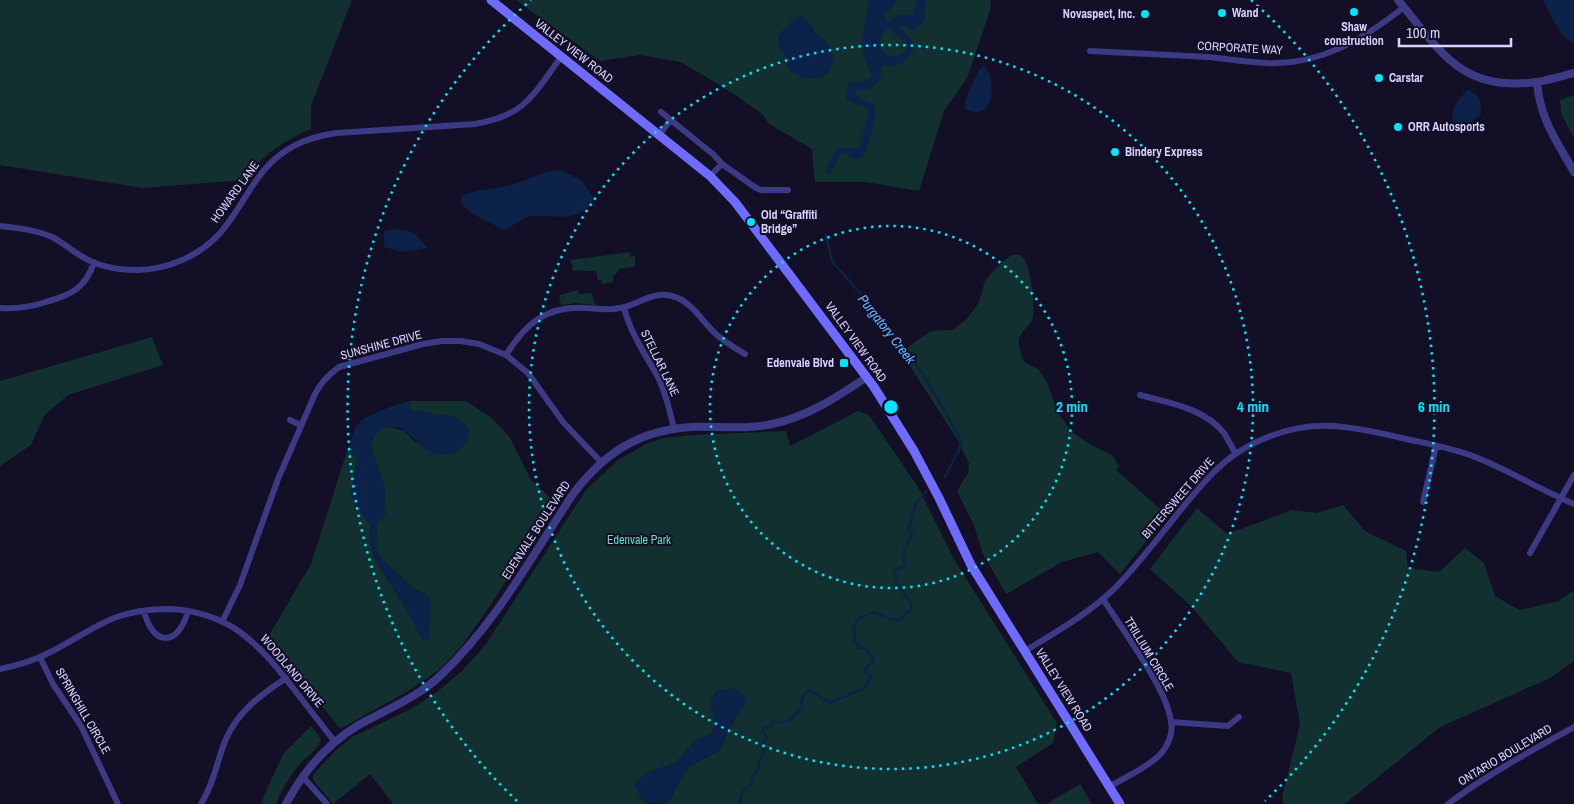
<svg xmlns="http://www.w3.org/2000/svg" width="1574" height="804" font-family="'Archivo Narrow',sans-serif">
<rect width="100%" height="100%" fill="#130f26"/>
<!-- green -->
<path fill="#12302f" d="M0 0H352L311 106V129C282 142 264 153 246 180L142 188 0 165Z
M516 0H991L990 11 967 78 944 111 919 191 865 182H815L812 149 769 124 762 114 737 96 681 62 639 55 600 61Z
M1574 95V139L1561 113 1560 100Z
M630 252V257L635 256V266L633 267 618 269V272L613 276V282L602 284 601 280H598L596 271C588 272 581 269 573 271L571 260Z
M1011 255C1014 255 1019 254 1022 256 1031 265 1036 309 1032 320 1029 327 1021 331 1019 339 1018 347 1022 355 1024 362L1039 370 1047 382 1058 413 1071 431 1091 445 1113 456 1119 466 1116 470 1167 515 1120 574 1098 552 1062 562 1006 594 982 552 974 525 957 491 968 473 969 463 957 439 901 352 931 331 952 330 967 319 979 302 985 281 996 268Z
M578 290 579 294 592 293 595 305 576 303 561 305 559 295Z
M152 337 163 365 68 395 44 416 31 445 0 466V381Z
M409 401H466L492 418 509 436 531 480 556 503 492 603 461 647 439 670 410 690 340 729 300 678 285 653 268 637 311 564 348 448 358 459 351 495 356 507 364 516 370 525 371 548 376 562 400 599 427 595 414 589 381 558 376 547 377 524 386 513 384 506 386 491 370 445 377 432 383 427H390L405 431 415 442 457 452 468 439 458 418 410 410Z
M858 411 869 415 918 487 955 561 1057 723 1053 743 1016 767 1038 804H667L689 766 720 750 728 732 715 725 711 734 695 741 675 763 648 772 640 797 648 804H393L370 774 333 804 313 780V775L334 752 352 737 411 709 437 692 463 670 486 644 586 490 618 460 648 443 664 438 691 435 786 431 790 446Z
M1343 505 1365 531 1406 551 1408 568 1439 572 1465 548 1484 563 1495 596 1519 610 1559 601 1574 590V661L1550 678 1440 727 1345 804H1284L1282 798 1300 724 1291 673 1238 662 1190 605 1150 569 1197 508 1227 534 1292 510 1316 513Z
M311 726 321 739C318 750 308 755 301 763 290 775 282 789 276 804H262L263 798 283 754Z
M1080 784 1092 804H1046Z"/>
<!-- water -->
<path fill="#0c2248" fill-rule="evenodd" d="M869 0H897L892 8 884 13V15L887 23 897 15H912L914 13 917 0H927C924 5 926 10 925 16 921 30 912 34 902 24L899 27C902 31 908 35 911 39 919 53 905 62 895 67L883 65C882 76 876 89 863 90 860 90 857 90 854 91L860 100C865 101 871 101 874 106 878 114 874 122 872 130 868 146 866 169 844 153 836 155 835 166 831 173H826L825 172C829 163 835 146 847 148 851 148 855 150 858 147 861 145 869 113 869 109 862 103 854 106 846 98 846 91 846 87 851 82L861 83 872 76 864 56 862 38ZM888 28 902 39 907 46C905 62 879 58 880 42 880 37 885 32 888 28Z
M1543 0H1574V43C1559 37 1551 14 1543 0Z
M801 16C810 20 813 29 818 36L823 38C827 43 831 49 833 55 839 82 797 86 787 65L789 60 781 51 777 43C781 27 788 24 801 16Z
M985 66C995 75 998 125 965 109V101L977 73 980 69Z
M1468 90C1481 96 1481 101 1481 115L1467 125 1457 127 1452 122C1452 108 1457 99 1468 90Z
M561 170 582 181 594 199C578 225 557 214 533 216 521 217 515 226 504 230L471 213 460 202 461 197C477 188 494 190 511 185 528 180 543 171 561 170Z
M394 229C413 230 416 233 428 248L402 252 384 247V231Z
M409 401 410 410 458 418 464 423 469 431C468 440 463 450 454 453 433 461 421 445 407 432 400 426 384 424 378 431 375 435 373 441 370 445L386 491 384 506 386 513 377 524 376 547 381 558 414 589 427 595 431 604 429 639H422L400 599 376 562 371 549 370 525 364 516 356 507 351 495 358 459 348 448C351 442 353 431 357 425 366 414 396 405 409 401Z
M734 688 742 693 747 701 728 732 720 750 689 766 667 804C644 804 643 804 634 783L648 772 675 763 695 741 711 734 715 725 710 703 716 691Z"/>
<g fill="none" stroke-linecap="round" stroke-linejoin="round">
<!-- stream -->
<path stroke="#0c2248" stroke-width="2.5" d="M826 235 832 261 878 314 906 349 929 384 957 433 961 442 959 450 945 477
M740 804 741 795 743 791 748 788 752 781V777L759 768V761L764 753 762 747 766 737 763 731 764 728 771 726 774 722C792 723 791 719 802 707 801 699 802 693 811 691L830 703 865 688 871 676 867 673 865 670 874 659 866 649 859 648 854 640 855 631 853 628C857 617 865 615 875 612L892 620H899L911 610 912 605 897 583 894 572 905 565 903 552 912 535 909 528 916 503 927 491"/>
<!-- minor -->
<path stroke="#3d3a85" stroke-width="6" d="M1090 51C1130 53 1169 55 1209 57 1228 59 1247 62 1266 63 1319 66 1364 39 1404 7
M661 112 714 155 722 164
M659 135 671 120
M710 176 722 164 756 188 761 190H788
M0 226C18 228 36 230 52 237 62 242 71 250 81 256 97 266 117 270 136 270 167 270 200 256 221 232 241 209 252 179 275 159 293 143 314 136 337 133L475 124C525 116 533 95 561 57
M0 308C16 309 31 307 46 302 71 295 86 288 94 262
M624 308C631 334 645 354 658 377 666 394 670 411 674 429
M506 355C525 324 547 305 586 308 597 308 609 311 620 308 642 304 654 288 678 298 694 305 704 324 717 335 726 343 735 348 745 354
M1140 395C1169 403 1204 408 1224 433 1228 440 1232 447 1236 454
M290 420 300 425
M1423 502 1436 446
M1530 553 1574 475
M1103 599C1121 628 1168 690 1171 722 1173 733 1169 743 1163 751 1154 764 1124 778 1109 787
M144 611C153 647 178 647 188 611
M222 622 240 585 278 479 315 394C321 382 328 375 339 367L423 344 442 341H461L479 344 506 355 528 373 563 422 601 462
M1025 651C1056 632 1088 614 1114 589 1150 553 1177 510 1212 474 1244 440 1296 421 1343 427 1364 429 1385 434 1406 439 1429 444 1453 448 1475 457 1509 470 1540 490 1574 504
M40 657 53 684 81 726 118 804
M0 669C14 666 27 663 40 657 65 646 88 629 114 618 132 611 151 609 170 609 230 612 258 643 293 688 307 706 321 724 335 742
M1171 722 1228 726 1239 717
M302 776 327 804
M201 804C214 784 217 760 226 739 238 711 262 694 286 678
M1448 804C1488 774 1531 751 1574 727"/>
<!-- tertiary -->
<path stroke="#3d3a85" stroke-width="8" d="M1398 0C1441 52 1461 92 1537 82 1549 80 1562 76 1574 73
M1537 82C1540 119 1556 140 1574 172
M286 804C303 772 326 745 357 726 385 710 417 698 441 675 496 623 532 556 573 494 604 453 639 430 692 427 718 426 746 430 772 424 807 417 837 397 867 377"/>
<!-- secondary -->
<path stroke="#6f6bff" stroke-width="9" d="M491 0 710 176 735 202 874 387 914 451 939 498 971 565 1120 804"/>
</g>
<!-- distance rings -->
<g fill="none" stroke="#00e5ff" stroke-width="2.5" stroke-dasharray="2.5 5">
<circle cx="891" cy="407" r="181"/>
<circle cx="891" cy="407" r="362"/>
<path d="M517 801A543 543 0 0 1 531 0M1251 0A543 543 0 0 1 1265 801"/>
</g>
<!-- markers -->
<g fill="#00e5ff" stroke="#130f26" stroke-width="2">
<circle cx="1354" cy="12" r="5"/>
<circle cx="1222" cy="13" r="5"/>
<circle cx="1145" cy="14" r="5"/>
<circle cx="1379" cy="78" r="5"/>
<circle cx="1398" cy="127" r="5"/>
<circle cx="1115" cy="152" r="5"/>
<circle cx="751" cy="222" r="5"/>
<rect x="839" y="358" width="10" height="10" rx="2.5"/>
</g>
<g text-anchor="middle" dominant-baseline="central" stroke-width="4" stroke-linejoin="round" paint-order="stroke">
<!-- poi labels -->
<g font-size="12" font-weight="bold" fill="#d9d4ff" stroke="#130f26" text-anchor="start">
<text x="1232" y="13">Wand</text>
<text x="1135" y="14" text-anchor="end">Novaspect, Inc.</text>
<text x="1354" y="27" text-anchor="middle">Shaw<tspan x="1354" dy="14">construction</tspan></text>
<text x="1389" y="78">Carstar</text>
<text x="1408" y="127">ORR Autosports</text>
<text x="1125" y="152">Bindery Express</text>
<text x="761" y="215">Old “Graffiti<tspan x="761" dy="14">Bridge”</tspan></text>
<text x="834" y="363" text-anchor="end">Edenvale Blvd</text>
</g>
<!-- street labels -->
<g font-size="12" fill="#d9d4ff" stroke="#130f26">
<text transform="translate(1240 48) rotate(3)">CORPORATE WAY</text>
<text transform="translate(574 51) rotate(38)">VALLEY VIEW ROAD</text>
<text transform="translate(235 192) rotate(-54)">HOWARD LANE</text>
<text transform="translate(856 342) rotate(54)">VALLEY VIEW ROAD</text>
<text transform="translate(381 345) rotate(-15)">SUNSHINE DRIVE</text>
<text transform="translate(660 363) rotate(64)">STELLAR LANE</text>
<text transform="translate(1178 498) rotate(-49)">BITTERSWEET DRIVE</text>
<text transform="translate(536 530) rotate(-57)">EDENVALE BOULEVARD</text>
<text transform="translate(1149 654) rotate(59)">TRILLIUM CIRCLE</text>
<text transform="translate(292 671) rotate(50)">WOODLAND DRIVE</text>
<text transform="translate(1064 690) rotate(58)">VALLEY VIEW ROAD</text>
<text transform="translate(83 711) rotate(60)">SPRINGHILL CIRCLE</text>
<text transform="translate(1505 755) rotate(-31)">ONTARIO BOULEVARD</text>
</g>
<!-- park labels -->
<g font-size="12" fill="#5fe0c0" stroke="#130f26">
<text x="639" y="540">Edenvale Park</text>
</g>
<!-- water labels -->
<g font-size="14" font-style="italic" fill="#62b6ff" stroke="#130f26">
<text transform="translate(887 329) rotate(52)">Purgatory Creek</text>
</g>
</g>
<circle cx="891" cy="407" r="8" fill="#00e5ff" stroke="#130f26" stroke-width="2.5"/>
<g font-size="15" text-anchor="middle" font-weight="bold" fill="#00e5ff" stroke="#130f26" stroke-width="4" stroke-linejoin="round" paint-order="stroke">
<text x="1072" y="412">2 min</text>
<text x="1253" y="412">4 min</text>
<text x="1434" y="412">6 min</text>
</g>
<!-- scale -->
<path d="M1399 38v8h112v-8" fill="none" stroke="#d9d4ff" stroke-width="2.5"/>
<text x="1406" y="38" font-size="15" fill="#d9d4ff" stroke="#130f26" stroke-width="4" paint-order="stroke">100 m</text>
</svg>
